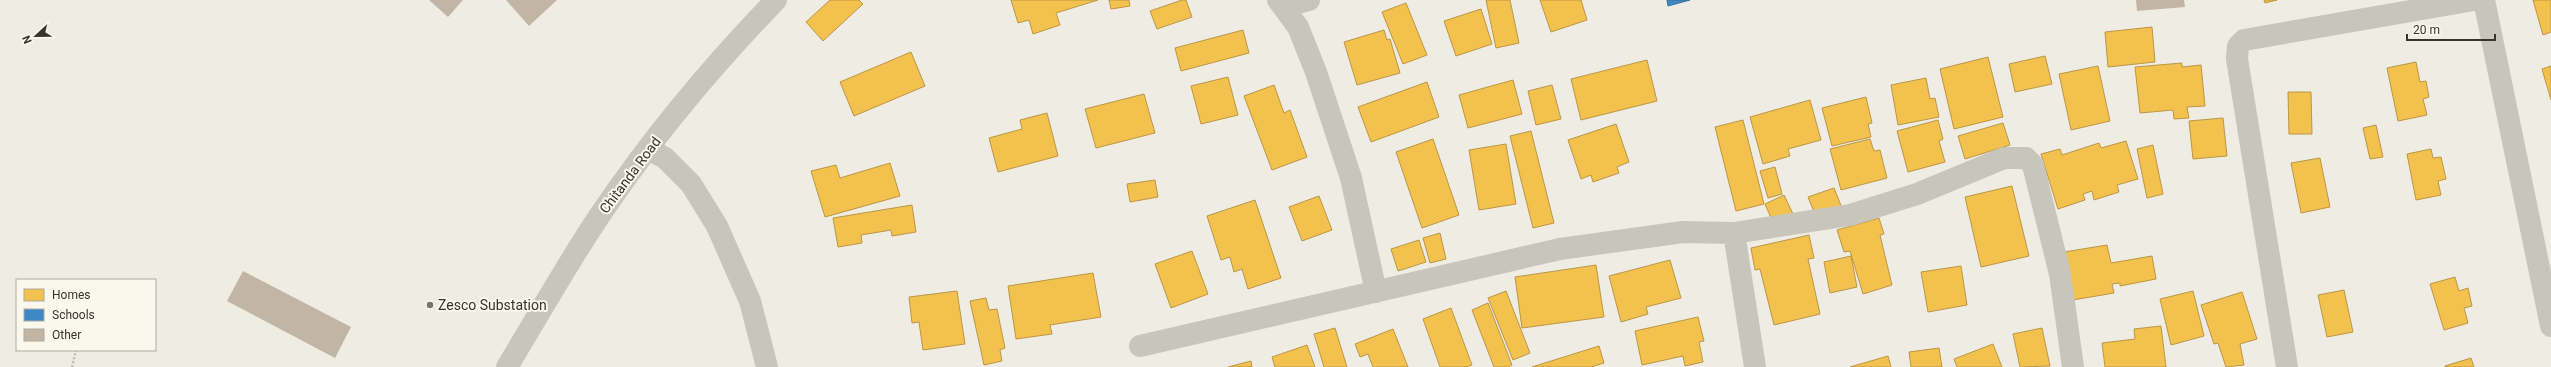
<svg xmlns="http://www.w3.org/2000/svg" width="2551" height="367" font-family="Roboto,sans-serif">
<rect width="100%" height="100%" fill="#efece4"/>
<!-- homes -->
<path fill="#f2c14e" stroke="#bb9644" d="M830 0H859L863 4 823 41 806 22Z
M1011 0H1098L1056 13 1060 25 1033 34 1029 20 1018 23Z
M1109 0H1129L1130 6 1111 9Z
M1182 0H1186L1192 17 1157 29 1150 11Z
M1486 0H1510L1519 43 1496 48Z
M1540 0H1581L1587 20 1551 32Z
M2264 0H2277L2265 3Z
M2533 0H2551V32L2543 35Z
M1406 3 1427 55 1403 64 1382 12Z
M1481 9 1492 44 1456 56 1444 21Z
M2152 27 2155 62 2108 67 2105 32Z
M1243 30 1249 53 1181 71 1175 48Z
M1384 30 1387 40 1390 39 1400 73 1357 85 1344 42Z
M911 52 925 86 854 116 840 82Z
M2045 56 2052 84 2015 92 2009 64Z
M1988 57 2003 117 1954 129 1940 69Z
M1647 60 1657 101 1581 120 1571 79Z
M2416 62 2420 82 2426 81 2429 97 2423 99 2427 115 2398 121 2387 68Z
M2182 63V67L2201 65 2205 106 2187 107 2189 118 2174 119 2173 110 2140 113 2135 67Z
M2098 66 2110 121 2071 130 2059 74Z
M2551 66V100L2542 69Z
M1228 77 1238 115 1201 124 1191 86Z
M1926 78 1930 99 1935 98 1939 117 1898 125 1891 85Z
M1513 80 1522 114 1468 128 1459 95Z
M1427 82 1439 117 1371 142 1358 107Z
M1274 85 1284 113 1290 110 1307 157 1272 170 1244 96Z
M1552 85 1561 119 1536 125 1528 91Z
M2288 92H2311L2312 134H2289Z
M1144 94 1155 133 1096 148 1085 109Z
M1866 97 1872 123 1868 124 1871 137 1832 146 1822 108Z
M1810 100 1821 140 1788 149 1790 156 1763 164 1750 117Z
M1047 113 1058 156 998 172 989 138 1022 129 1020 120Z
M2223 118 2227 156 2193 159 2189 121Z
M1743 120 1764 204 1736 211 1715 127Z
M1938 120 1943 139 1939 141 1945 162 1908 172 1897 131Z
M2003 123 2010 145 1965 159 1958 136Z
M1616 124 1629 162 1617 167 1619 173 1593 182 1591 175 1581 179 1568 140Z
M2376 125 2383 157 2370 159 2363 128Z
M1531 131 1554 223 1533 228 1510 136Z
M1433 139 1459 215 1422 228 1396 152Z
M1870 139 1874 151 1880 150 1887 178 1841 190 1830 149Z
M2126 141 2138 179 2117 185 2119 192 2094 200 2092 191 2083 194 2085 200 2058 209 2041 154 2060 149 2062 155 2099 143 2101 148Z
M1506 144 1516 204 1479 210 1469 150Z
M2153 145 2163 194 2147 198 2137 149Z
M2431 149 2433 158 2441 157 2446 179 2438 181 2441 195 2416 200 2407 154Z
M2320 158 2330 207 2301 213 2291 163Z
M890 163 900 196 825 217 811 171 836 165 840 178Z
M1775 167 1782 194 1768 198 1760 171Z
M1155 180 1158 197 1130 202 1127 184Z
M2012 186 2029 256 1981 267 1965 197Z
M1834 188 1842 208 1816 217 1808 197Z
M1784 195 1794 216 1774 225 1765 204Z
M1319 196 1332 230 1302 241 1289 207Z
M1255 200 1281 278 1248 289 1242 269 1234 272 1230 257 1221 260 1207 216Z
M912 205 916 232 892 236 891 230 861 235 862 243 838 247 833 218Z
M1879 218 1884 234 1880 235 1892 285 1863 294 1850 251 1844 252 1837 230Z
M1440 233 1446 259 1430 263 1423 238Z
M1809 235 1814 258 1808 259 1820 314 1774 325 1760 269 1755 270 1751 248Z
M1419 240 1426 262 1398 271 1391 249Z
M2107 245 2111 263 2152 256 2156 279 2120 286V283L2112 284 2114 293 2067 301 2058 253Z
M1192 251 1208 294 1171 308 1155 264Z
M1851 256 1857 287 1830 293 1824 262Z
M1670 260 1681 298 1646 307 1648 314 1621 322 1609 276Z
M1596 265 1604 317 1522 328 1515 277Z
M1961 266 1967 305 1928 312 1921 272Z
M1093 273 1101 317 1050 325 1052 334 1016 339 1008 286Z
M2455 277 2459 291 2468 288 2472 306 2464 308 2468 323 2444 330 2430 284Z
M2344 290 2353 332 2327 337 2318 295Z
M957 291 965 344 923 350 919 322 912 323 909 297Z
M1506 291 1530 353 1513 360 1488 298Z
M2193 291 2204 336 2171 345 2160 299Z
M2242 292 2257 339 2240 344 2244 365 2226 367 2218 343 2214 344 2201 305Z
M986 298 989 310 997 309 1005 348 1000 350 1002 361 984 365 970 301Z
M1488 303 1512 365 1508 367H1494L1472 310Z
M1451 308 1472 365 1466 367H1440L1423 319Z
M1698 317 1704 341 1699 342 1703 362 1685 366 1683 356 1642 365 1635 331Z
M2161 326 2166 367H2105L2102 343 2135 339 2134 329Z
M1335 328 1347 367H1324L1314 334Z
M2042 328 2050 366 2020 367 2013 334Z
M1393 329 1408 367H1373L1368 354 1360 357 1355 344Z
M1993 344 2002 367H1957L1954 359Z
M1307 345 1315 367H1275L1272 357Z
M1599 346 1604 363 1591 367H1532Z
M1939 348 1942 367H1911L1909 352Z
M1888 356 1891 367H1850Z
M2471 358 2474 367H2445V366Z
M1251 361 1252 367H1228Z"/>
<!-- schools -->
<path fill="#3f88c5" stroke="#3e6e97" d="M1667 0H1690L1668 6Z"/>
<!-- building -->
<path fill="#c2b5a6" d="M429 0H463L448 17Z
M506 0H557L529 26Z
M2136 0H2184L2185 7 2137 11Z
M243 271 351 327 335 358 227 301Z"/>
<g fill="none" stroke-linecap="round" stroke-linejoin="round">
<!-- path -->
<path stroke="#c1bdb5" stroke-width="2.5" stroke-dasharray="2 2" stroke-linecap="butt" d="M72 367 76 350"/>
<!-- minor -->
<path stroke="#c8c5bd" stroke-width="22" d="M1278 0 1298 27 1316 72 1351 178 1376 292
M2484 0 2551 326
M1284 7 1309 0
M648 149 665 158 691 184 717 226 750 301 767 367
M1734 233 1755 367
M1140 346 1560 249 1683 232 1734 233 1850 215 1917 194 2004 158H2026L2033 165 2060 274 2073 367
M2287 367 2237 59 2238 46 2244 40 2474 0"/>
<!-- tertiary -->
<path stroke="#c8c5bd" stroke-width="22" d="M507 367C538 316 567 264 600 215 652 138 712 66 776 0"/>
</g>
<!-- markers -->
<circle fill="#79746c" stroke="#faf7ed" stroke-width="1.5" cx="430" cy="305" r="4"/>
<g text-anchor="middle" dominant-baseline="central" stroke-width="4" stroke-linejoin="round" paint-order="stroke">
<!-- street labels -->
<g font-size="14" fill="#3a332b" stroke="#faf7ed">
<text transform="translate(630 175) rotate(-53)">Chitanda Road</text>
</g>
<!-- poi labels -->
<g font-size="14" fill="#3a332b" stroke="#faf7ed" text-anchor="start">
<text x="438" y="305">Zesco Substation</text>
</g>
</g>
<!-- legend -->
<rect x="16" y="279" width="140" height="72" fill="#faf7ed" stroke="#ada99f"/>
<rect x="24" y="289" width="20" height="12" fill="#f2c14e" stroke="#ada99f"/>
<text x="52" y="299" font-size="12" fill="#3a332b">Homes</text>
<rect x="24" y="309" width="20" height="12" fill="#3f88c5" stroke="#ada99f"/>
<text x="52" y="319" font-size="12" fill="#3a332b">Schools</text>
<rect x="24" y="329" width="20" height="12" fill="#c2b5a6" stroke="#ada99f"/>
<text x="52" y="339" font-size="12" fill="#3a332b">Other</text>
<!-- north arrow -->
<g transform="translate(36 36) rotate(248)" stroke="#faf7ed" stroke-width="3" paint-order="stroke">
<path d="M0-3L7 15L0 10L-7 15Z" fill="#3a332b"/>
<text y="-6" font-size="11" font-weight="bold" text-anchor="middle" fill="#3a332b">N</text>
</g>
<!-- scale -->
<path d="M2407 34v6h88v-6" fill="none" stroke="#3a332b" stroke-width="2"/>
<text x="2413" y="34" font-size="12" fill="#3a332b" stroke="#faf7ed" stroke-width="3" paint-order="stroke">20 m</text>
</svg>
